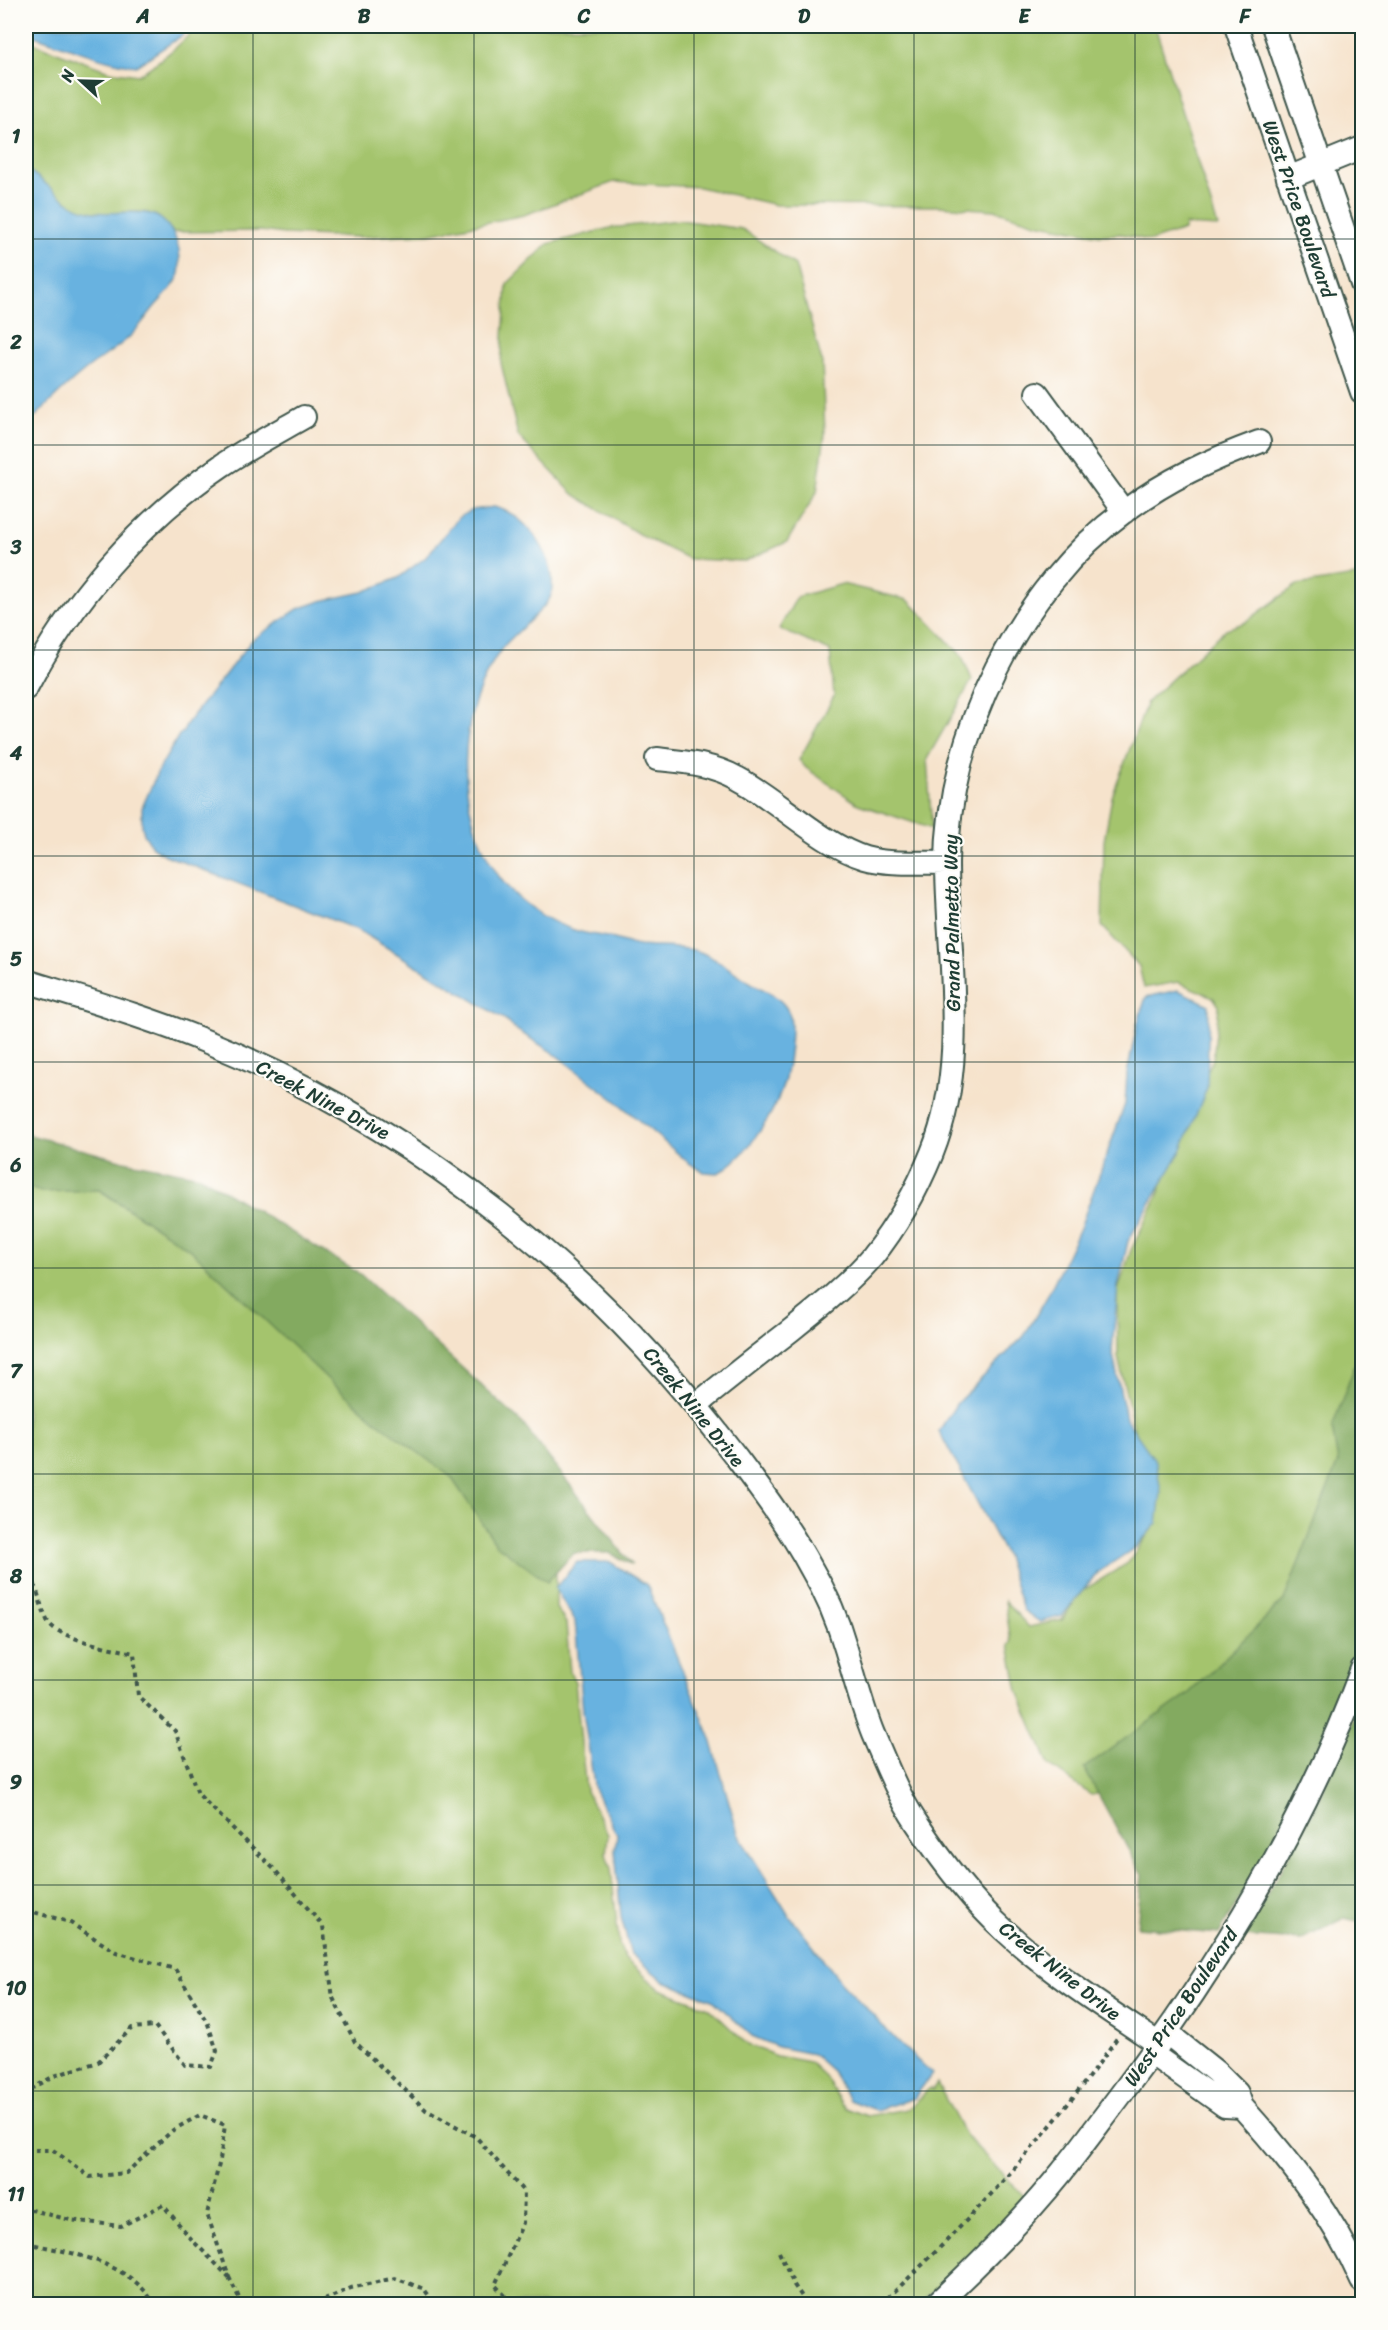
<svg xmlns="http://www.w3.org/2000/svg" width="1388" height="2330" font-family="Sriracha,sans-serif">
<rect width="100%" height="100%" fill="#fdfcf7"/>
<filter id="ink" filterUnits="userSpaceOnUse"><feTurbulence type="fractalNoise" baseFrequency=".0167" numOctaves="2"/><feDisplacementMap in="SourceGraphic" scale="12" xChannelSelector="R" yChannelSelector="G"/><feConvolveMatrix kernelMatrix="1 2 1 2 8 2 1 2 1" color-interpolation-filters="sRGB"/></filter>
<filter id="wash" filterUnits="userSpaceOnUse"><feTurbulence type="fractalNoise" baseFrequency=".008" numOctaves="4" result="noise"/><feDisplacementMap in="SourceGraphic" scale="24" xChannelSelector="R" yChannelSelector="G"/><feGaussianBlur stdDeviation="1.35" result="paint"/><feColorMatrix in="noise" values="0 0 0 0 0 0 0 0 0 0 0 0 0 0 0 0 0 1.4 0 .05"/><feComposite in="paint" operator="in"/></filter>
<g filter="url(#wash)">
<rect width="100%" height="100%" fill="#f6e3cc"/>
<!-- green -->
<path fill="#a4c46d" stroke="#628050" stroke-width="1.5" d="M194 26H1155L1218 227 1185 225 1184 230 1151 241 1122 234 1099 235 1036 223 995 210 938 206 776 205 699 187 614 182 524 215 429 234 358 237 284 234 260 231 173 232C169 228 165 222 160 218 142 205 112 217 91 212 64 206 48 182 26 169V39L40 46 109 71 138 75C150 68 192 38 194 26Z
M680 220 742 229 795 265 822 362 825 434 817 492 787 542 745 561 689 559 642 536 572 493 518 436 501 363 507 284 548 244 610 228Z
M1362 575V1437L1296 1692 1149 1786 1091 1795 1049 1765 1018 1691 1009 1645 1011 1643 1005 1601 1029 1627 1062 1620 1082 1591 1128 1563 1155 1524 1118 1357 1117 1293 1131 1250 1158 1195 1190 1110 1213 1059 1219 1006 1213 997 1178 982 1144 988 1139 966 1102 926 1104 841 1112 797 1147 702 1226 629 1244 623 1297 585Z
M842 584 908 600 962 656 972 680 927 759 932 829 858 804 806 768 799 760 834 696 830 651 779 629 797 597Z
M26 1158 99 1190 142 1218 246 1273 556 1562V1608L566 1623 570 1672 575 1682 586 1791 608 1835 606 1854 611 1869 619 1943 625 1959 660 1989 709 2008 748 2045 777 2056 809 2062 825 2077 841 2103 846 2108 867 2116 907 2109 930 2088 932 2090 937 2083 965 2135 1025 2197 969 2258 919 2304H26Z"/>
<!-- forest -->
<path fill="#83aa60" stroke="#51744a" stroke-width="1.5" d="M26 1134 124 1161 200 1176 360 1274 522 1423 632 1565 610 1553H574L547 1582 496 1544 451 1477 380 1424 333 1384 192 1251 100 1190 41 1192 26 1187Z
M1362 1314V1636L1322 1738 1294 1800 1267 1851 1219 1934 1137 1927 1142 1875 1084 1768 1188 1694 1284 1600 1338 1462 1332 1428 1355 1365Z
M1362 1699V1922L1344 1918 1301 1940 1244 1936 1314 1810Z"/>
<!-- water -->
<path fill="#68b2e0" stroke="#44788a" stroke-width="1.5" d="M26 26H185L183 35 136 66C98 61 63 44 27 34Z
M26 169C48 182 63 205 89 211 110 217 145 206 161 219 170 226 177 238 179 250 183 282 175 284 156 305 146 317 138 330 126 340 112 352 96 361 82 373 62 389 44 408 26 426Z
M494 507C528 514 559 561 551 595 549 606 513 635 503 647 455 710 453 809 498 875 515 900 546 921 574 930 586 934 599 935 611 938 621 941 629 944 639 946 657 948 684 946 700 952 718 959 736 974 753 984 766 991 783 998 789 1013 794 1026 788 1065 785 1079 777 1111 746 1158 718 1173L704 1172 689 1163 616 1101 552 1052 515 1029 506 1020 358 930 165 855 152 847 144 834 142 826V808L158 771 179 735 183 732 188 722 252 640 298 609 321 601 363 592 398 578 426 557 459 517 472 510Z
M1178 990 1209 1005 1207 1088 1181 1151 1128 1241 1118 1286 1112 1350 1126 1419 1156 1462 1161 1493 1157 1523 1136 1547 1097 1573 1062 1616 1040 1622 1023 1610 1006 1556 939 1431 957 1403 1024 1336 1047 1297 1080 1228 1125 1104 1127 1074 1137 1025 1146 997Z
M577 1562H610L647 1585 711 1739 738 1834 788 1914 841 1982 897 2041 932 2074 914 2098 876 2110 849 2100 833 2072 813 2054 778 2047 752 2036 714 2001 664 1981 631 1954 621 1917 615 1850 617 1835 595 1791 583 1711 575 1621 555 1588Z"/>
</g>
<g filter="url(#ink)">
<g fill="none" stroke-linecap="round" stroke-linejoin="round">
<!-- minor casing -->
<g stroke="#3f564b" stroke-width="26">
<path id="minor" d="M1236 26 1362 392
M1273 26 1362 284
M1288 178 1362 148
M1037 393 1124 512
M26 688C71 601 140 521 221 466 248 448 276 433 304 417
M657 759C685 762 712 764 737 778 777 799 822 845 865 858 890 865 920 862 947 863
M26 981C87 1000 150 1018 210 1043 419 1129 598 1275 734 1454 761 1490 789 1527 811 1568 826 1593 838 1621 846 1649 855 1678 862 1707 873 1734 886 1764 898 1795 916 1822 941 1860 969 1898 1003 1929 1050 1973 1105 2008 1159 2044
M696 1405C726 1381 756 1357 786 1334 816 1310 847 1286 872 1257 897 1226 917 1190 932 1153 969 1061 948 962 947 866 946 735 1020 588 1125 511 1168 479 1210 460 1259 442
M1167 2033 1216 2072 1237 2093 1242 2107C1290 2160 1333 2215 1362 2281
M1152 2054 1225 2106 1242 2107
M936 2304C980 2263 1023 2220 1061 2173 1081 2148 1100 2122 1119 2097 1219 1966 1305 1824 1362 1669"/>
</g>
<!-- path -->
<path stroke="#3f564b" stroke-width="4" stroke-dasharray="4.5 4.5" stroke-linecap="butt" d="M26 1568C37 1583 39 1603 47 1620 55 1639 114 1648 134 1653L138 1696 175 1731 198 1794 275 1870 323 1926 333 1998 355 2042 426 2110 476 2137 524 2192 523 2223 495 2285 513 2304
M26 1910 69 1922 116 1952 175 1969 208 2024 217 2051 211 2067 185 2065 155 2026 132 2028 98 2062 54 2076 26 2092
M26 2150H53L90 2177 126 2173 173 2130 200 2115 225 2125 220 2160 207 2214 229 2277 193 2241 163 2205 121 2226 70 2220 32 2210 26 2212
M26 2243C69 2252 131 2262 154 2304
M779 2252 794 2285 807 2304
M229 2277 242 2304
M316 2304 351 2288 395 2278 424 2289 435 2304
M881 2304C968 2224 1049 2135 1117 2038"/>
<!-- minor -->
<use href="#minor" stroke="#fff" stroke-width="22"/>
</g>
</g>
<!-- grid -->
<path fill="none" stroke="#1f3d34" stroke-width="1.5" stroke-opacity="0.55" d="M253 26V2304M474 26V2304M694 26V2304M914 26V2304M1135 26V2304M26 239H1362M26 445H1362M26 650H1362M26 856H1362M26 1062H1362M26 1268H1362M26 1474H1362M26 1680H1362M26 1885H1362M26 2091H1362"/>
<g text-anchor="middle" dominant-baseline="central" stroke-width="4.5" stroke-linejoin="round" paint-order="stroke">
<!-- street labels -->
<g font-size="20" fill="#1f3d34" stroke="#fdfcf7">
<text transform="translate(1299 209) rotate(71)">West Price Boulevard</text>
<text transform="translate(952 923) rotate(-91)">Grand Palmetto Way</text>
<text transform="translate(323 1100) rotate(28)">Creek Nine Drive</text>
<text transform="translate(694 1407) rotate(51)">Creek Nine Drive</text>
<text transform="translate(1060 1971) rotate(38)">Creek Nine Drive</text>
<text transform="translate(1181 2007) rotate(-56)">West Price Boulevard</text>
</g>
</g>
<!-- margin -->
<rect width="1388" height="2330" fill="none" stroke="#fdfcf7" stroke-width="66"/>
<!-- north arrow -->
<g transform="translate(81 81) rotate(292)" stroke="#fdfcf7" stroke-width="4.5" paint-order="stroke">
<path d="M0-4.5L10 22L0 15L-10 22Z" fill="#1f3d34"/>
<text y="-9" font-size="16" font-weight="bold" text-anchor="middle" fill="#1f3d34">N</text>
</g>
<rect x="33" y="33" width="1322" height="2264" fill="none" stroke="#1f3d34" stroke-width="2"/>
<g font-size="20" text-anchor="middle" font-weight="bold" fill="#1f3d34">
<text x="143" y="23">A</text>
<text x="364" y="23">B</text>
<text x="584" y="23">C</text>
<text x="804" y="23">D</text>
<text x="1024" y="23">E</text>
<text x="1245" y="23">F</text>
<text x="16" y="143">1</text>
<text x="16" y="349">2</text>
<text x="16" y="554">3</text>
<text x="16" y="760">4</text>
<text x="16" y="966">5</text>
<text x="16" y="1172">6</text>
<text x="16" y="1378">7</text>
<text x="16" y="1583">8</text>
<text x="16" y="1789">9</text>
<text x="16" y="1995">10</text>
<text x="16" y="2201">11</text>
</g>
</svg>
